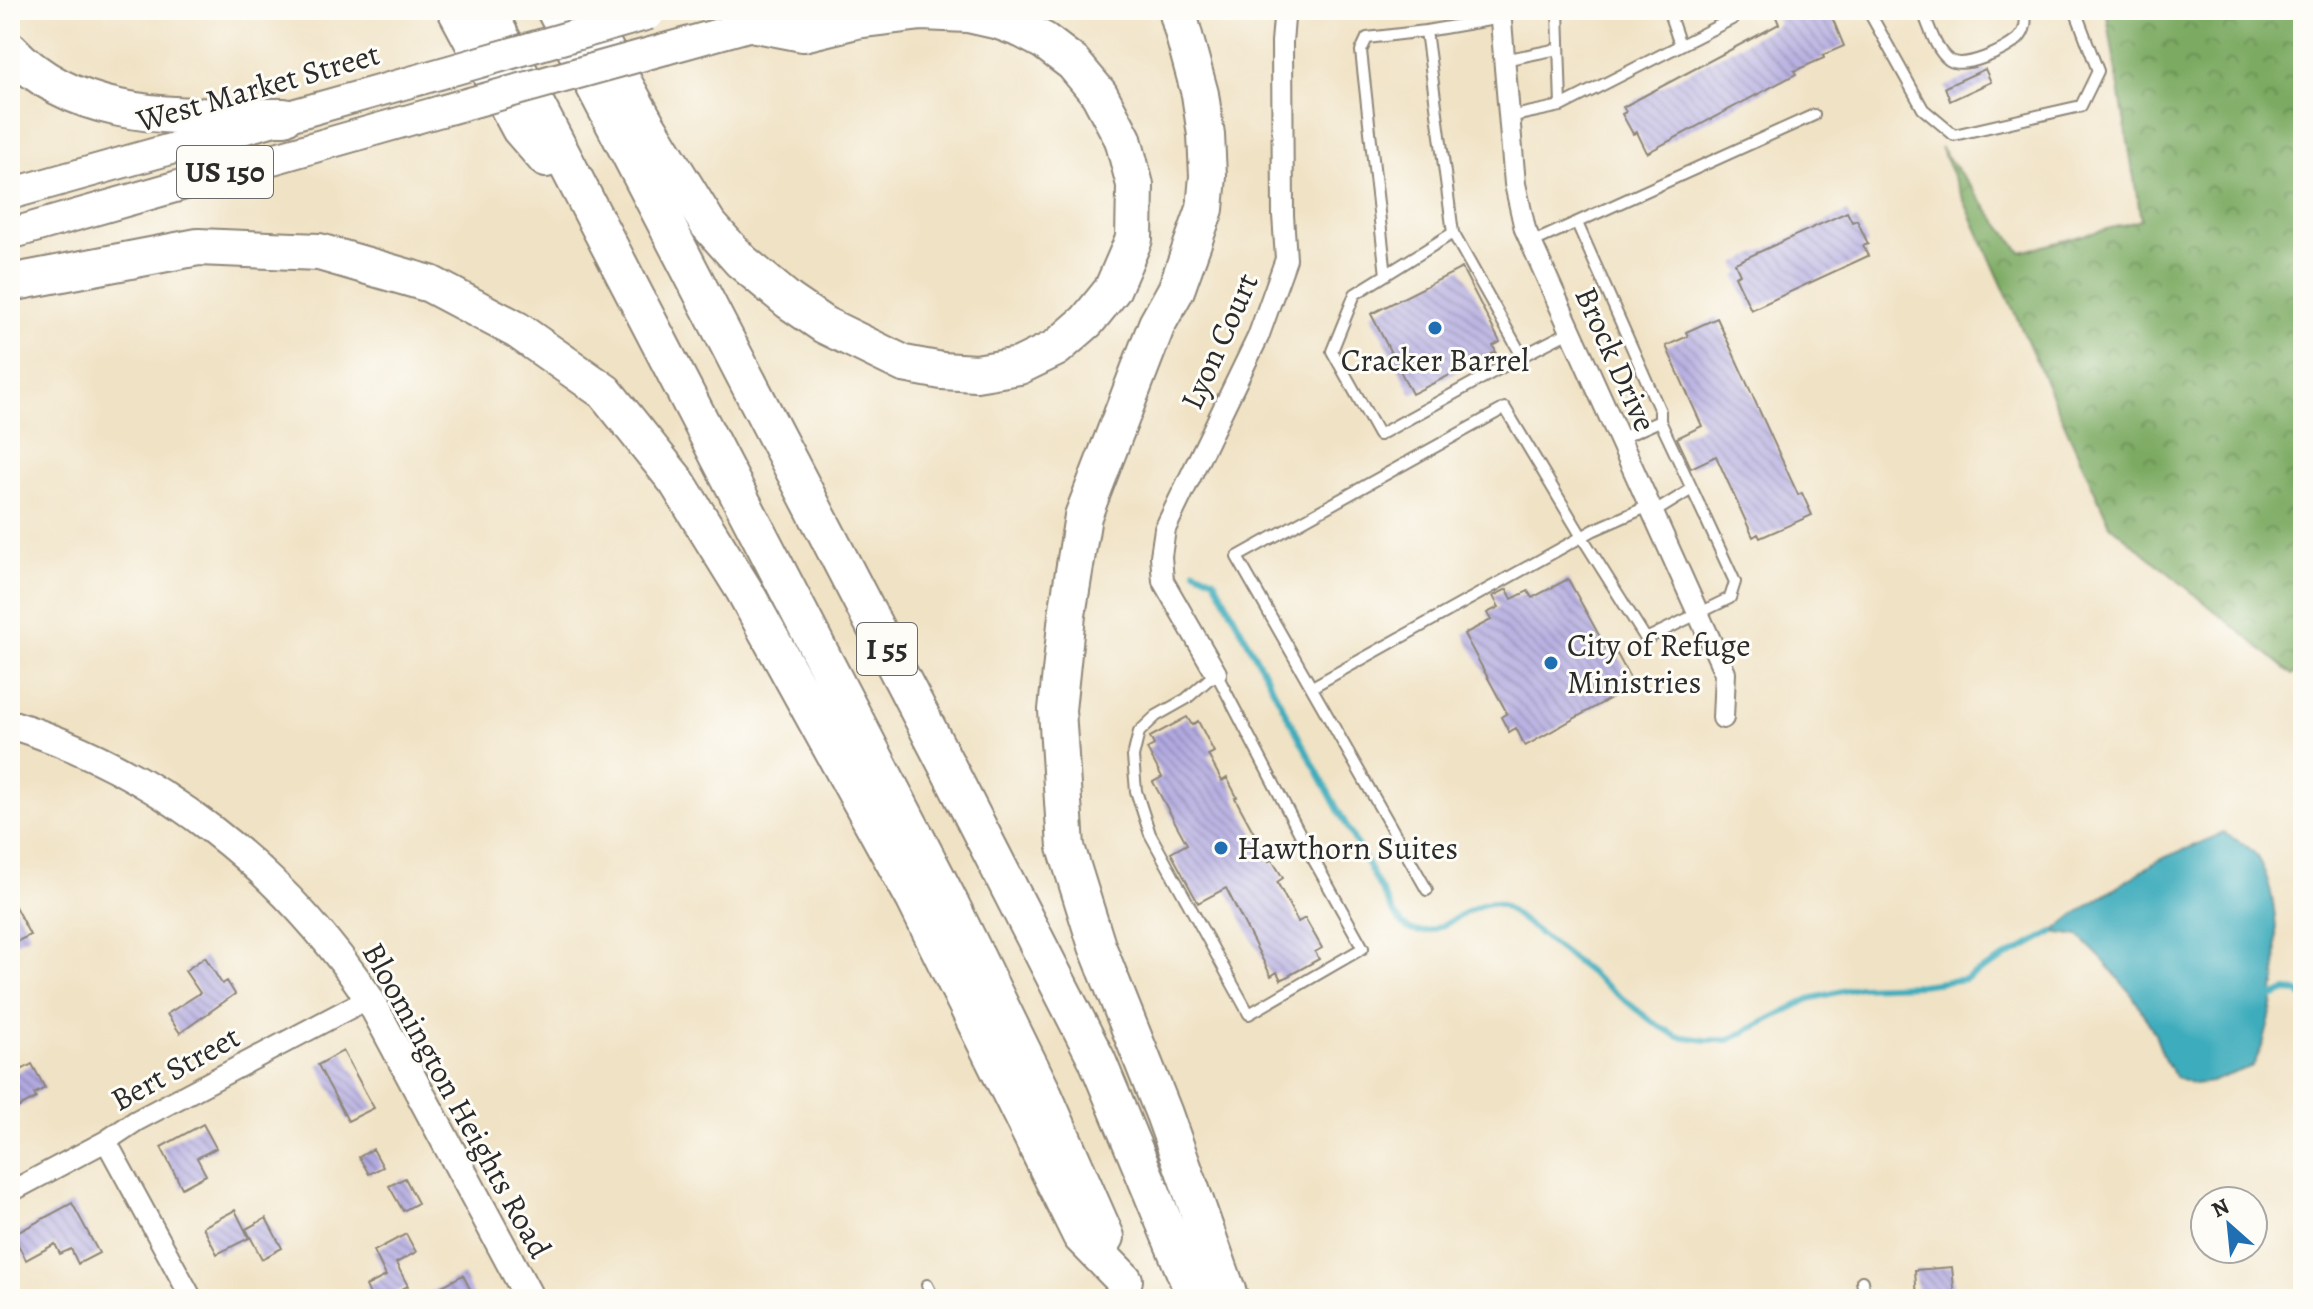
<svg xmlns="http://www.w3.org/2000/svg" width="2313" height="1309" font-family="Alegreya,serif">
<defs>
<pattern id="forest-crowns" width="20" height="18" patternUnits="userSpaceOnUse" patternTransform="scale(2)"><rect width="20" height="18" fill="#7baa62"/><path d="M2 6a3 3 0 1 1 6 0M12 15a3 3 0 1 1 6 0" fill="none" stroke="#658b51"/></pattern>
<pattern id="building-back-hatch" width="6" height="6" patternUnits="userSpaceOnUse" patternTransform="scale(2)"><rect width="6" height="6" fill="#b0a8df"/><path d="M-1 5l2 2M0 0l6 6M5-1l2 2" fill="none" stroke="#8f89b5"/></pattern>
</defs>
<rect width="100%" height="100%" fill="#fdfcf7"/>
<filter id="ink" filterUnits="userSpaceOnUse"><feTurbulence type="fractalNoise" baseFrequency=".0125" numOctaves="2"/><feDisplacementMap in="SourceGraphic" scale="16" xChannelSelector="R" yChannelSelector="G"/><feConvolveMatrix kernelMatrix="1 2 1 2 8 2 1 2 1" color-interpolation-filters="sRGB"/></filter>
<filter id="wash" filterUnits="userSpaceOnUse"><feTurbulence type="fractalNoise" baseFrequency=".006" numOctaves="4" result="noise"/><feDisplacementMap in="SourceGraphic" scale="32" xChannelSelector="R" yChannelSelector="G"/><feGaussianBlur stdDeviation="1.8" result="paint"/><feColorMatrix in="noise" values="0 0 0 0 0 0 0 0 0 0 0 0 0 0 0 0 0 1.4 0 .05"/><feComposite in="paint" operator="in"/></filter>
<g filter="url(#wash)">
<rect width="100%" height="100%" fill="#f0e2c4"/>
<!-- forest -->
<path fill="url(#forest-crowns)" stroke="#536a46" stroke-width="2" d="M2106 10H2303V666L2293 675 2110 525 1940 147 2021 252 2141 220Z"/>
<!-- water -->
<path fill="#3eacbc" stroke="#346c74" stroke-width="2" d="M2224 833C2233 839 2249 845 2255 854 2285 897 2279 989 2265 1037 2263 1047 2257 1057 2253 1066L2211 1082 2194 1084 2176 1077 2165 1061 2154 1032 2133 996 2104 961 2079 936 2053 932 2074 915 2159 860Z"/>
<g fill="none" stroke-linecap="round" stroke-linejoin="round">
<!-- stream -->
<path stroke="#3eacbc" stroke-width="6" d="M1195 570 1214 579 1394 914C1398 918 1402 925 1407 928 1434 944 1465 904 1492 903 1493 902 1502 905 1504 906L1654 1023 1677 1036 1706 1040H1729L1809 999 1859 987 1920 985 1965 979 2053 932
M2273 997 2286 991 2299 992 2303 997"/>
</g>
<g id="blocks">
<!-- building -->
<path fill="url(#building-back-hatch)" d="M1773 10H1829L1844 46 1823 55 1824 58 1794 71 1796 74 1647 153 1637 132 1633 134 1622 114 1626 112 1623 107 1779 24Z
M1985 69 1991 82 1950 101 1945 87Z
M1847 212 1852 222 1857 220 1868 244 1863 246 1868 256 1751 310 1735 276 1740 274 1735 263Z
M1462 268 1500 342 1493 346 1496 352 1412 394 1371 314Z
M1717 318 1798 495 1802 493 1812 515 1760 538 1758 534 1753 537 1716 456 1691 468 1677 438 1702 426 1666 346 1688 336 1686 332Z
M1568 579 1611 657 1617 654 1634 685 1525 746 1516 728 1509 732 1501 717 1507 713 1464 634 1491 620 1487 613 1499 607 1493 596 1507 589 1512 599 1528 591 1532 598Z
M1187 717 1192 725 1198 721 1214 752 1208 755 1222 781 1227 778 1237 797 1235 798 1269 861 1272 860 1283 878 1277 882 1298 922 1305 918 1322 948 1315 952 1319 959 1281 980 1277 972 1271 976 1226 888 1198 903 1171 853 1187 844 1153 782 1162 777 1147 749 1154 745 1150 737Z
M10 897 30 935 10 945Z
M205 957 222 984 227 981 235 994 180 1033 167 1014 200 993 185 971Z
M343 1051 374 1108 348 1121 318 1065Z
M32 1064 45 1088 34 1094 36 1098 10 1112V1076Z
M203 1124 216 1148 197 1158 206 1175 182 1188 161 1147Z
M373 1149 383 1167 369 1174 359 1157Z
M405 1178 418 1203 403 1211 389 1186Z
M72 1203 99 1253 78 1264 71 1249 60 1254 55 1244 26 1260 13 1235Z
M235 1210 249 1238 217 1254 203 1227Z
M266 1218 282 1248 262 1259 246 1229Z
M406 1234 416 1252 396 1263 408 1286 383 1299H372L366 1286 386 1276 374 1251Z
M1952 1267 1955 1299H1917L1915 1270Z
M463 1275 475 1299H417Z"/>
</g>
</g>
<g filter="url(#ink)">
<use href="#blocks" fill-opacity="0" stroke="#8e8678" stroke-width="2"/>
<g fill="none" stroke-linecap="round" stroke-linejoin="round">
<!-- lane casing -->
<g stroke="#8e8678" stroke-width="14">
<path id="lane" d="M1558 10 1561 106
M1668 10 1680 45
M1868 10 1923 109 1954 135 2081 106 2098 71 2075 10
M1922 10C1929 25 1935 50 1949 60 1964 70 2006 50 2018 39 2026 31 2027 20 2024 10
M1504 60 1558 49
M1509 117 1561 106 1732 19 1729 10
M1577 223 1660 411V421L1619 439
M1453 233 1426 31 1501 18
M1531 243 1814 115
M1386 275 1361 51 1367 38 1426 31
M1522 356 1379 435 1332 351 1355 294 1453 233 1522 356 1571 331
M1653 513 1692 489 1660 421
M1216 673 1311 855 1363 948 1249 1014 1150 834 1136 791 1133 757 1139 732 1156 716 1186 699Z
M1312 687 1594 530 1649 506
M1427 890 1237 557 1505 408 1582 537 1646 639 1730 598 1735 582 1692 489
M1862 1281 1865 1299
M927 1285 934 1299"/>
</g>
<!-- street casing -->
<g stroke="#8e8678" stroke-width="24">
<path id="street" d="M1500 10 1515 184 1525 229 1725 673 1723 718
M1216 673 1163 581 1161 556 1165 529 1258 337 1286 259 1283 215 1282 42 1284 19 1288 10
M106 1141 192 1299
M10 1192 106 1141 136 1121 369 998"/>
</g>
<!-- secondary casing -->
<g stroke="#8e8678" stroke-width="32">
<path id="secondary" d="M10 724C158 770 283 870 369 998L530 1299"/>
</g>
<!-- primary casing -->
<g stroke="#8e8678" stroke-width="34">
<path id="primary" d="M665 49 806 10
M10 194 421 79
M10 234 441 111"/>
</g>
<!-- highway casing -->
<g stroke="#8e8678" stroke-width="40">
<path id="highway" d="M456 10 520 129 546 159
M487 10 948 899 1041 1089 1106 1237
M555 10 945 762 1097 1060 1196 1299
M583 10 647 125 708 224 741 261 789 301 824 325 904 364 942 371 976 373 1019 366 1056 348 1087 321 1112 290 1134 239 1135 185 1123 139 1099 94 1073 63 1044 41 1023 30 999 21 968 14 922 12 856 20 803 33 756 24
M1177 10 1200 94 1206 135 1208 176 1205 209 1176 290 1157 324 1083 516 1067 615 1057 710 1066 847 1097 946 1164 1114 1230 1299
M10 50C81 126 189 115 284 117
M10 283 198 247 319 252 430 284 517 330 605 392 677 482 744 590 914 898 1081 1236 1124 1280"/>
</g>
<!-- lane -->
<use href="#lane" stroke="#fff" stroke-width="10"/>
<!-- street -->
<use href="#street" stroke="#fff" stroke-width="20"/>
<!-- secondary -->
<use href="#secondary" stroke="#fff" stroke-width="28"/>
<!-- primary -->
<use href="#primary" stroke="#fff" stroke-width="30"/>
<!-- highway -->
<use href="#highway" stroke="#fff" stroke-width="36"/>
<!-- primary-bridge casing -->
<g stroke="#8e8678" stroke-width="34" stroke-linecap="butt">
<path id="primary-bridge" d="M421 79 649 14
M441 111 665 49"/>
</g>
<!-- primary-bridge -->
<use href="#primary-bridge" stroke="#fff" stroke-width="30"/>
</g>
</g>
<!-- markers -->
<g fill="#1f6fb2" stroke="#fdfcf7" stroke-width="3">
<circle cx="1435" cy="328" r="8"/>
<circle cx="1551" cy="663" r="8"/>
<circle cx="1221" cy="848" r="8"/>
</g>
<g text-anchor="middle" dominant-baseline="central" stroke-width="6" stroke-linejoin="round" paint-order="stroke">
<!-- shield labels -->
<g fill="#fdfcf7" stroke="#6a6a68" stroke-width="2">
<rect x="177" y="146" width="96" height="52" rx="6"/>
<rect x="857" y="623" width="60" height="52" rx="6"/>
</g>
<g font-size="30" font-weight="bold" fill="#2b2b2b">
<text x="225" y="172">US 150</text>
<text x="887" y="649">I 55</text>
</g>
<!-- street labels -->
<g font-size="32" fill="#2b2b2b" stroke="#fdfcf7">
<text transform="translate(258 87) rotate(-16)">West Market Street</text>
<text transform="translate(1219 341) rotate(-66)">Lyon Court</text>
<text transform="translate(1616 359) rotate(66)">Brock Drive</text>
<text transform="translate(175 1068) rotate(-29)">Bert Street</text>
<text transform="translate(457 1100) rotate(61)">Bloomington Heights Road</text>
</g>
<!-- poi labels -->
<g font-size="32" fill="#2b2b2b" stroke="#fdfcf7" text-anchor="start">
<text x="1435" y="360" text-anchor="middle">Cracker Barrel</text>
<text x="1567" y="645">City of Refuge<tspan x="1567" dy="37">Ministries</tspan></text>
<text x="1237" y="848">Hawthorn Suites</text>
</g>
</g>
<!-- margin -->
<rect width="2313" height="1309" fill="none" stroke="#fdfcf7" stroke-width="40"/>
<!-- north arrow -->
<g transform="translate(2229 1225) rotate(333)"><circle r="38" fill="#fdfcf7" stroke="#a9a8a5" stroke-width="2"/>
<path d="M0-6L14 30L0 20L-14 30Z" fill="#1f6fb2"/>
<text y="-12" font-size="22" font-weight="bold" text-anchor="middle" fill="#2b2b2b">N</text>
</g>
</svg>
